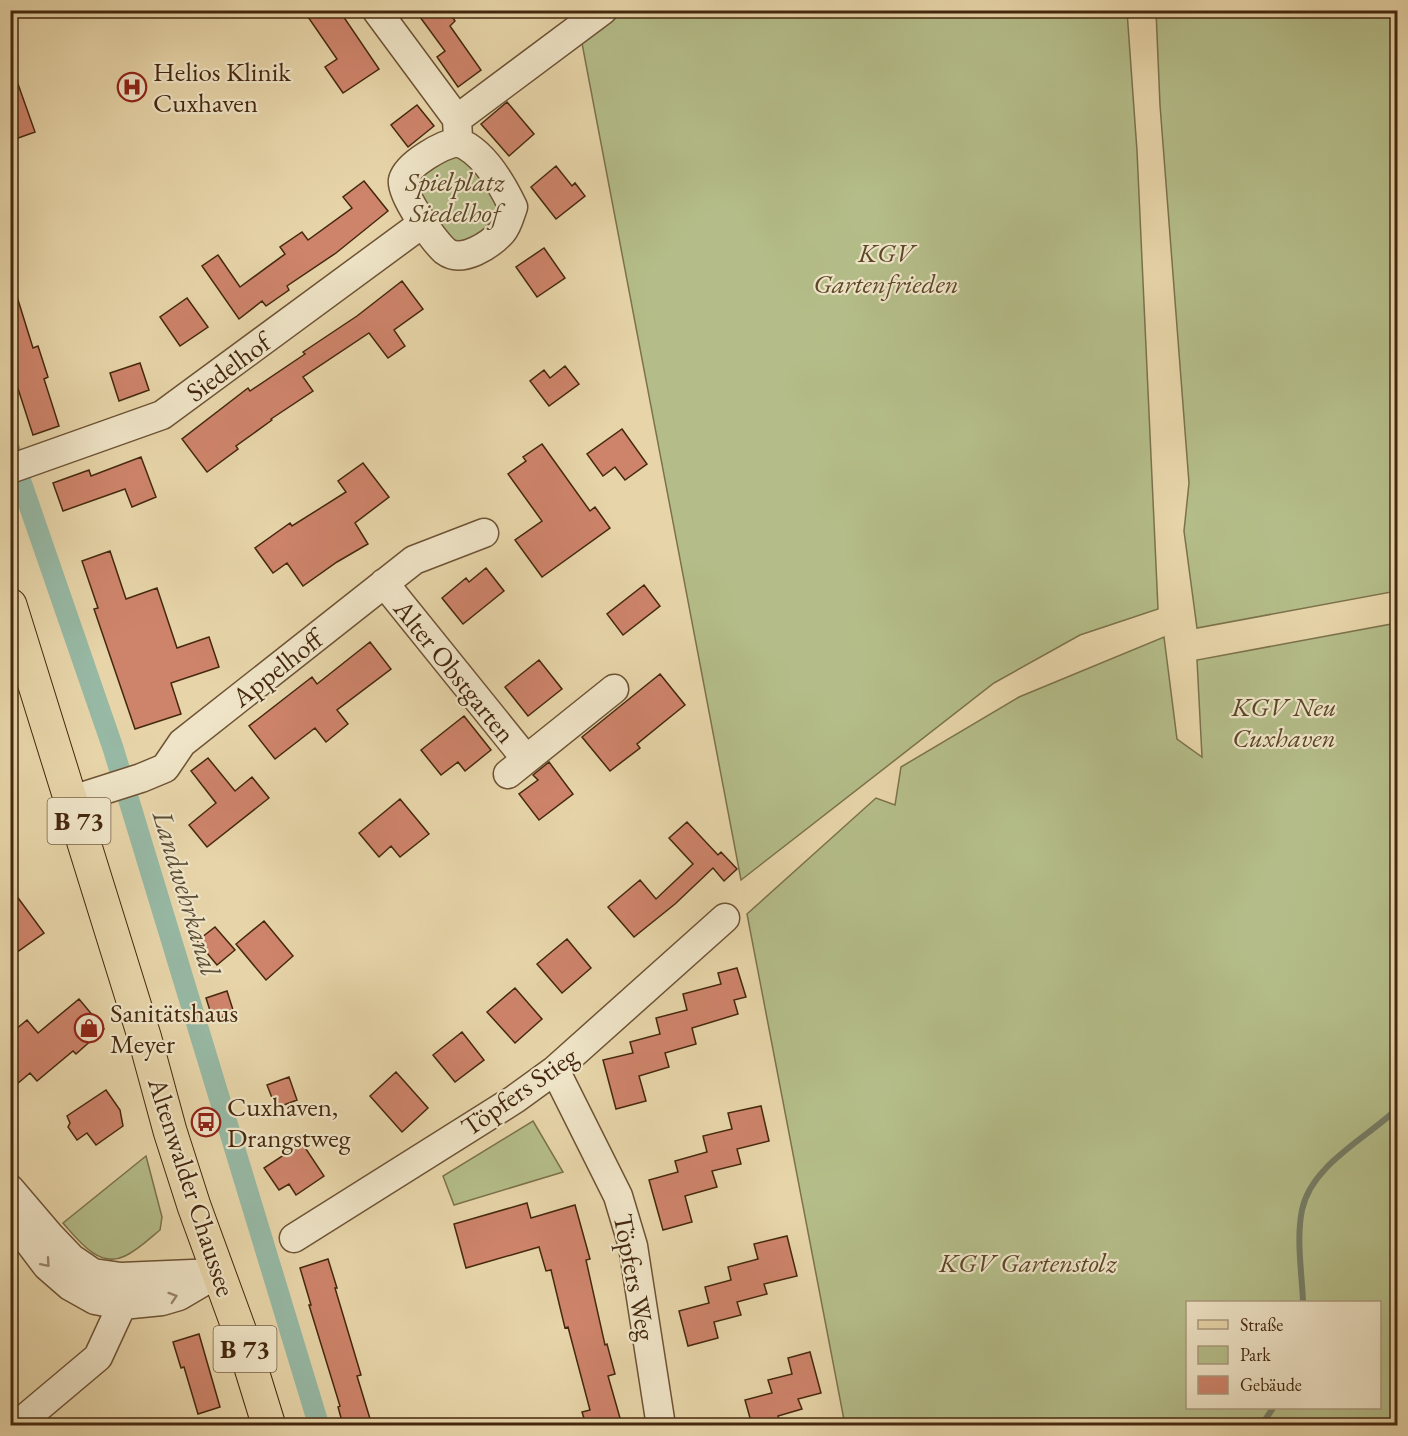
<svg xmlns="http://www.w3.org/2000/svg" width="1408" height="1436" font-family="'EB Garamond',serif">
<rect width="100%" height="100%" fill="#e7d5a9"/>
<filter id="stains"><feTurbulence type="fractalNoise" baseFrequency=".00333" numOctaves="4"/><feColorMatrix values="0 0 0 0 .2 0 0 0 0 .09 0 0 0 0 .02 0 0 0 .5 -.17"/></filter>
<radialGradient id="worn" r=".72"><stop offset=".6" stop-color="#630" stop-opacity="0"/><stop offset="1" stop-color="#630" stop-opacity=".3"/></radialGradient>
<!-- green -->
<path fill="#b4bd89" stroke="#7c724c" stroke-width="1.5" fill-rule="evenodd" d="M621 11H1127L1137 151 1158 609 1080 635 994 683 741 880 581 38Z
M1156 11H1397V591L1197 628 1184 531 1189 483 1160 105Z
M460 154 496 194 502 218C483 234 472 242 447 242L416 192 421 176 444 157Z
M1397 623V1425H845L747 914 876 798 895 805 901 767 1019 697 1164 637 1177 739 1202 757 1197 660ZM1188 1302H1380V1408H1188Z
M533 1121 563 1172 454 1205 443 1176Z
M146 1156 162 1217 160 1230C149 1239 138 1250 125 1256 99 1269 78 1240 63 1223Z"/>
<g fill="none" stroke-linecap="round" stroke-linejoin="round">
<!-- stream -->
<path stroke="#767f69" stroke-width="6" d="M1303 1302C1302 1273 1296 1240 1302 1210 1311 1165 1367 1138 1398 1108
M1261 1426 1273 1408"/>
<!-- canal -->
<path stroke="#97b9a5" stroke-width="21" d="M10 450 113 748 319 1426"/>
</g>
<!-- building -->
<path fill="#ce846b" stroke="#45280e" stroke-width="1.5" d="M317 10H339L379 69 343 93 325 67 337 59 308 17Z
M428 10H448L455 21 450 26 481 70 458 87 437 57 445 51 420 17Z
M10 70H13L35 132 10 141Z
M507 102 534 134 509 156 481 124Z
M417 105 434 126 408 147 391 125Z
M556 166 572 186 575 183 585 196 556 219 531 187Z
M364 181 388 211 336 253 287 286 289 290 266 306 262 301 239 319 202 266 218 255 240 287 285 254 280 247 302 232 308 240 352 208 343 197Z
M544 248 565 278 537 297 516 267Z
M402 281 423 309 394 330 405 346 388 358 369 333 303 377 313 391 271 419 272 420 236 446 238 449 207 472 182 439 248 388 250 391 305 354 303 352 357 316Z
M10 287H14L33 348 38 346 48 377 44 379 59 426 33 435 10 364Z
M187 298 208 327 180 346 160 317Z
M140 363 149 390 119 401 110 373Z
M565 366 579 384 549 406 530 381 544 370 550 378Z
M622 429 647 464 625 480 615 467 603 476 587 454Z
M542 444 590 511 595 507 610 528 542 577 515 540 542 521 508 474 526 461 523 457Z
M141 457 156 497 132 507 125 489 63 511 53 483 89 470 91 476Z
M363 463 389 497 355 523 368 544 337 562 303 586 287 563 273 573 255 548 290 523 292 526 346 492 338 481Z
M110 551 126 599 157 588 177 648 209 637 219 667 171 683 181 714 135 729 94 609 98 608 82 561Z
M486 568 504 591 463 624 442 598 466 578 469 582Z
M644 585 660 606 623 635 607 614Z
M370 642 391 669 337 710 348 724 326 742 315 728 275 759 249 726 312 677 317 684Z
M539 660 562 689 528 716 505 687Z
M660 674 685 705 637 744 640 748 610 771 582 737Z
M464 716 491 750 465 771 458 762 441 775 421 750Z
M208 758 235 791 252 777 269 798 207 847 189 825 216 803 191 771Z
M549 762 573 794 539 820 519 794 538 780 533 775Z
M400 799 429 834 400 857 391 846 379 857 359 833Z
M687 822 718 855 721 852 737 869 724 881 713 868 675 904 634 937 608 907 640 880 656 899 693 864 669 838Z
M10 887 44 933 10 957Z
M264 921 293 956 266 980 236 944Z
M215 927 235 950 217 965 197 941Z
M567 939 591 968 562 993 537 964Z
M737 968 746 997 734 1000 738 1014 692 1028 696 1044 665 1053 669 1067 639 1076 646 1101 616 1109 603 1060 633 1053 630 1042 660 1034 656 1018 687 1010 683 994 721 984 718 973Z
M515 988 542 1019 515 1043 487 1012Z
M227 991 234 1013 213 1020 206 998Z
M79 999 104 1029 76 1054 73 1051 37 1081 30 1073 10 1090V1034L27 1020 38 1033Z
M462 1032 484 1060 455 1082 433 1055Z
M396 1072 428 1108 402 1132 370 1096Z
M289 1077 297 1100 276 1108 267 1085Z
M106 1090 120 1110 123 1126 96 1145 87 1133 77 1140 68 1127 70 1123 67 1116Z
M761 1106 769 1141 737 1149 741 1164 712 1171 717 1187 685 1196 692 1222 663 1230 649 1180 678 1172 675 1161 707 1152 703 1136 732 1129 728 1113Z
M302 1143 324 1176 296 1195 289 1184 279 1190 264 1168Z
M527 1203 531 1218 575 1205 590 1259 586 1260 605 1345 607 1344 615 1374 608 1376 622 1425H586L582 1412 590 1410 568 1327 565 1328 551 1270 546 1271 539 1247 466 1268 454 1224Z
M787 1236 797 1276 764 1284 767 1294 737 1302 741 1315 714 1322 718 1338 688 1346 679 1311 709 1303 705 1287 731 1280 728 1267 758 1259 754 1244Z
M328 1259 337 1288H335L361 1375 357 1376 371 1422 359 1425H343L338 1407 340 1406 309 1305H311L300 1268Z
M199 1334 220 1407 198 1414 184 1367 181 1368 173 1342Z
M810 1352 821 1393 798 1399 802 1409 778 1416 781 1425H752L745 1400 772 1393 768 1380 792 1374 788 1358Z"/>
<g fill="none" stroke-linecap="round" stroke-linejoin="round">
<!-- minor casing -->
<g stroke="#6e5335" stroke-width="31">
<path id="minor" d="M377 11 457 119 458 138
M457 119 603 10
M458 142C483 151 502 184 513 207 510 215 508 225 502 232 490 245 462 264 445 251 435 242 399 193 403 180 407 164 443 144 458 142Z
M10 469 162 415 423 223
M384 583 526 759
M508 774 614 689
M72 800 141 778 165 768 182 743 414 560 484 533
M555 1070 618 1196 633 1246 661 1426
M10 1189 51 1237 71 1258 93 1273 121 1277 216 1273
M10 1217 47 1266 70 1286 95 1300 122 1305 162 1301 179 1296 218 1273
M294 1238 515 1099 555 1070 725 918
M16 1426 98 1357 122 1305 121 1286"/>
</g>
<!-- major casing -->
<g stroke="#45280e" stroke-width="35">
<path id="major" d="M10 605 145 1039 170 1131 194 1206 240 1332 269 1426"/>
</g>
<!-- minor -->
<use href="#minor" stroke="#efe4c7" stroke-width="28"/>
<!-- major -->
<use href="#major" stroke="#e7d5a9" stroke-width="33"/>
</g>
<!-- one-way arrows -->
<defs><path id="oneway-chevron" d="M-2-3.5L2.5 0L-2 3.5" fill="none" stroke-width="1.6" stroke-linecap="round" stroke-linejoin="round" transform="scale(1.5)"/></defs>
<g stroke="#9a866a">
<use href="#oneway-chevron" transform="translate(46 1263) rotate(49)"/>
<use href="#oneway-chevron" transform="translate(173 1297) rotate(-18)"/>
</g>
<!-- icons -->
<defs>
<g id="hospital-ring" transform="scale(1.5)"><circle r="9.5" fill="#efe4c7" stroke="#8f2418" stroke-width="1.5"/><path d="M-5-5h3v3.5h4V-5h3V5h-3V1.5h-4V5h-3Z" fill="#8f2418"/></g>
<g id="shop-ring" transform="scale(1.5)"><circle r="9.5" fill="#efe4c7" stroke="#8f2418" stroke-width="1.5"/><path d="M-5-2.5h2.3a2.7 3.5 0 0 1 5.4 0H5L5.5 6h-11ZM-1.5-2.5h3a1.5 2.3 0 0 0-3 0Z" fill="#8f2418"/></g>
<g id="bus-ring" transform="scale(1.5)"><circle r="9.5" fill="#efe4c7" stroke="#8f2418" stroke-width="1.5"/><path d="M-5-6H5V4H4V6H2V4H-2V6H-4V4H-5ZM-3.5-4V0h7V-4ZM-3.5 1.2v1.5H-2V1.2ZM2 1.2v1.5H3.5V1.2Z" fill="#8f2418"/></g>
</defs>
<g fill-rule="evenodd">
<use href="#hospital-ring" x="132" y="87"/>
<use href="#shop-ring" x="89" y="1028"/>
<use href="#bus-ring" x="206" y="1122"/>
</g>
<g text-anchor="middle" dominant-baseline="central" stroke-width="4.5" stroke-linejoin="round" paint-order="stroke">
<!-- shield labels -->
<g fill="#efe4c7" stroke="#786046" stroke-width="1.5">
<rect x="47.5" y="798" width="63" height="46" rx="4.5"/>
<rect x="213.5" y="1326" width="63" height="46" rx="4.5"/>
</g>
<g font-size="26" font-weight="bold" fill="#45280e">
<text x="79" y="821">B 73</text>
<text x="245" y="1349">B 73</text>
</g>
<!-- poi labels -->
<g font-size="27" fill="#45280e" stroke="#efe4c7" text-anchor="start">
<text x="153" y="71">Helios Klinik<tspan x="153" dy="31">Cuxhaven</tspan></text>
<text x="110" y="1012">Sanitätshaus<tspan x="110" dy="31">Meyer</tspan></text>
<text x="227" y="1106">Cuxhaven,<tspan x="227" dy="31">Drangstweg</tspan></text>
</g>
<!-- park labels -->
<g font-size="27" font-style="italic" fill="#5b4627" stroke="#efe4c7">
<text x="455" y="181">Spielplatz<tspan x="455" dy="31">Siedelhof</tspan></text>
<text x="886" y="252">KGV<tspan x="886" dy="31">Gartenfrieden</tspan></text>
<text x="1284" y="706">KGV Neu<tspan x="1284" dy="31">Cuxhaven</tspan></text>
<text x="1028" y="1262">KGV Gartenstolz</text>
</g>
<!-- street labels -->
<g font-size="27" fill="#45280e" stroke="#efe4c7">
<text transform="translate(228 367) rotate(-36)">Siedelhof</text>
<text transform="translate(277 668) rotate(-38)">Appelhoff</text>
<text transform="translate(455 671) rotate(51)">Alter Obstgarten</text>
<text transform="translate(519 1091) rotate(-35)">Töpfers Stieg</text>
<text transform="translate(192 1187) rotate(72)">Altenwalder Chaussee</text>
<text transform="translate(635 1277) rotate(79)">Töpfers Weg</text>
</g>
<!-- water labels -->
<g font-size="28" font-style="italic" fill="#5a4c34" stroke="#efe4c7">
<text transform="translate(187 893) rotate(73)">Landwehrkanal</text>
</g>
</g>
<!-- margin -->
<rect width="1408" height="1436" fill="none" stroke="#e7d5a9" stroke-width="36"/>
<rect x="12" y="12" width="1384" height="1412" fill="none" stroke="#45280e" stroke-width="3"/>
<rect x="18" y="18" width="1372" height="1400" fill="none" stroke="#45280e" stroke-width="1.5"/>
<!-- legend -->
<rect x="1186" y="1301" width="195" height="108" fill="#efe4c7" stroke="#ab997d" stroke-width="1.5"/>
<rect x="1198" y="1320" width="30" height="9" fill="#e7d5a9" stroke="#ab997d" stroke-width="1.5"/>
<text x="1240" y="1331" font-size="18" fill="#45280e">Straße</text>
<rect x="1198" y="1346" width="30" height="18" fill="#b4bd89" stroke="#ab997d" stroke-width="1.5"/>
<text x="1240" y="1361" font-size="18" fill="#45280e">Park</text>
<rect x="1198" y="1376" width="30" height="18" fill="#ce846b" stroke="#ab997d" stroke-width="1.5"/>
<text x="1240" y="1391" font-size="18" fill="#45280e">Gebäude</text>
<rect width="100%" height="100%" filter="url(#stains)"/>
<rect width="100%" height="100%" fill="url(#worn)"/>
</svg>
